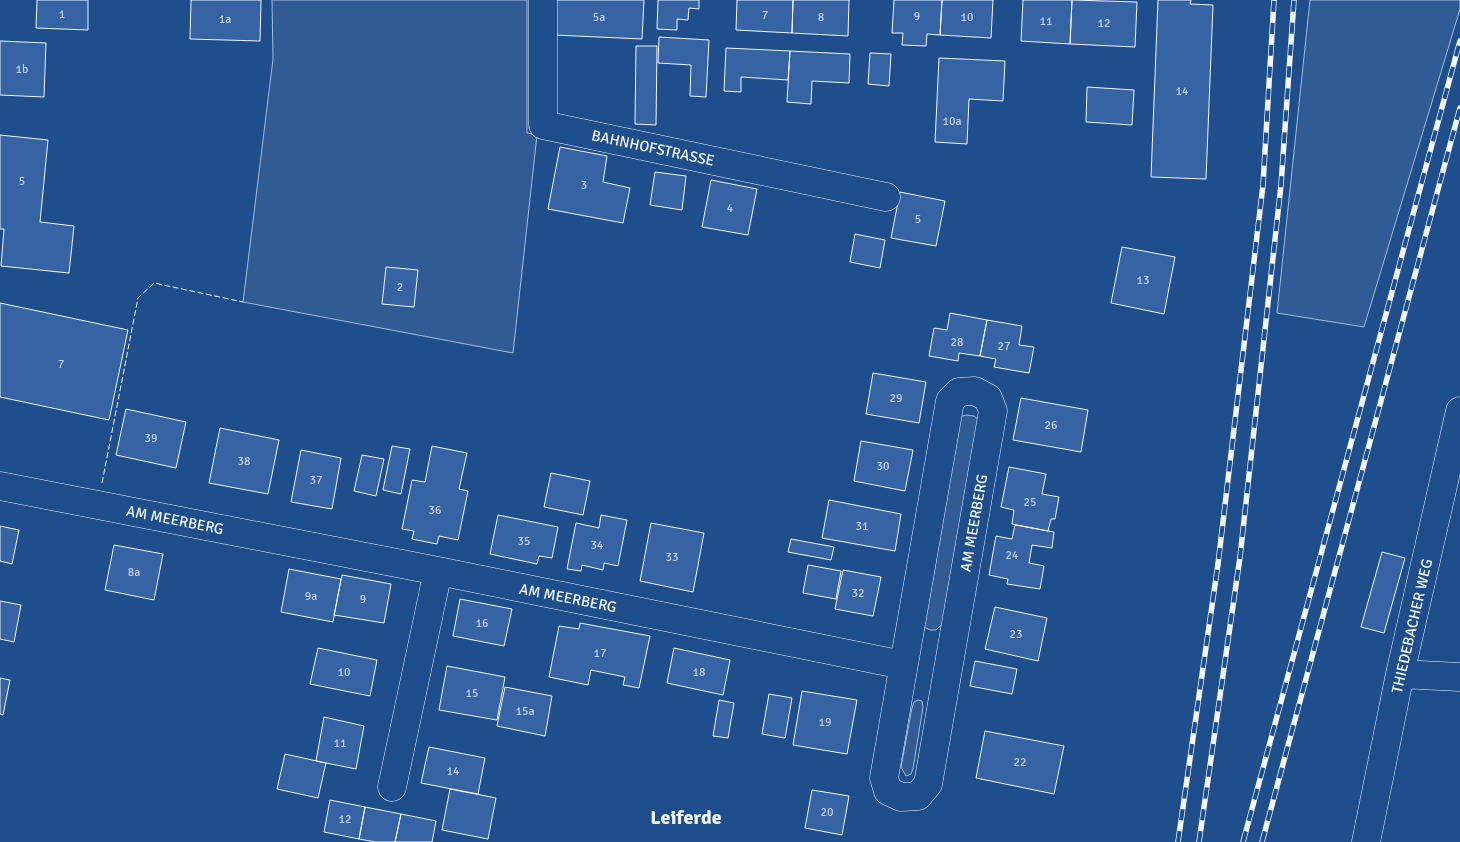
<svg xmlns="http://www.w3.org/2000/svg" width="1460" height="842" font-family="Signika,sans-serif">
<rect width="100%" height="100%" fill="#1f4e8c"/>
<!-- built -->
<path fill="#305b95" stroke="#a8bbd7" d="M272 0H527V133L537 135 513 353 243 302 273 59Z
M1310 0H1460V9L1364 327 1277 313Z
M966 415 974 416 979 420 947 620 936 630H930L924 627 959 417Z
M918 700 922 701 923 707 913 769 911 774 906 776 901 767 912 708 914 702Z"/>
<!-- building -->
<path fill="#3563a3" stroke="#f2f6ff" d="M37 0H88V30L36 28Z
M191 0H261L260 41 190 39Z
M555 0H644L642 39 554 35Z
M658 0H699V9L689 8 688 20 677 19V30L657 29Z
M737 0H793L792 33 736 30Z
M793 0H849L848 36 792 33Z
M894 0H942L940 35 927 34 926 46 902 45 903 33H892Z
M942 0H993L991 38 940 35Z
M1023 0H1072L1070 44 1021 41Z
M1072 0 1137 2 1135 47 1070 44Z
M1158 0H1191L1190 4 1213 5 1206 179 1151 177Z
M659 37 709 40 706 97 690 96 691 65 658 63Z
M0 41 46 43 44 97 0 95Z
M636 46H657L656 125 635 124Z
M726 48 790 51 788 80 741 77V92L724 91Z
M790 51 850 54 849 83 812 81 811 104 787 102Z
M870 53 891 54 889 86 868 84Z
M939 58 1005 61 1003 101 969 99 967 144 935 142Z
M1087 87 1134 90 1132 125 1086 122Z
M0 135 48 140 40 222 74 226 69 273 1 266 4 229H0Z
M560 147 607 156 603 182 630 188 623 223 548 209Z
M655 172 686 176 682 210 650 205Z
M711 180 757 189 748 235 702 227Z
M900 192 945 201 936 246 891 238Z
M855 234 885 240 880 268 850 262Z
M1122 247 1175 257 1164 314 1111 303Z
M386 267 418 270 414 307 382 304Z
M0 303 128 330 109 420 0 397Z
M950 313 987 320 980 356 959 353 958 361 929 356 934 328 947 330Z
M987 320 1022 326 1019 345 1034 347 1029 373 994 367 996 359 980 356Z
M873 373 926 382 919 423 866 414Z
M1021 398 1088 410 1081 452 1013 440Z
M126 409 186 422 176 468 116 455Z
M220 428 279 440 268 494 209 483Z
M861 441 913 450 905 491 854 481Z
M392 446 410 449 401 494 383 490Z
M432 446 467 453 459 489 468 491 458 540 439 536 437 544 412 539 414 531 402 529 412 480 425 482Z
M301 450 341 458 332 509 291 502Z
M362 455 384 459 376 496 354 491Z
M1009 467 1046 474 1042 494 1059 497 1055 519H1051L1048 531 1012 524 1014 510 1001 507Z
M551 473 590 481 583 515 544 507Z
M829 500 901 514 895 551 822 538Z
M498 515 558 527 552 558 539 556 537 564 490 554Z
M601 515 627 520 618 566 604 563 603 570 582 565 581 571 567 569 576 523 599 528Z
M651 523 704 533 693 592 640 581Z
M1015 525 1054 532 1052 548 1032 545 1029 563 1044 566 1040 589 1007 584 1008 579 989 575 996 536 1012 539Z
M0 526 19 530 12 564 0 561Z
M791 539 834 547 831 560 788 552Z
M114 545 163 554 154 600 105 590Z
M1382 552 1405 558 1384 633 1361 627Z
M808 565 841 571 836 599 803 593Z
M289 569 341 579 333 622 281 612Z
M843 570 881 577 873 616 835 609Z
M342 575 391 584 384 623 334 615Z
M460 599 512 609 504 646 453 636Z
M0 601 21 605 14 642 0 639Z
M995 607 1047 618 1038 661 985 649Z
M580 623 650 636 639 688 623 685 625 677 591 670 588 685 549 677 559 626 579 629Z
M318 648 377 660 370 696 310 684Z
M674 648 730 660 723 695 667 683Z
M975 661 1017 669 1012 694 970 686Z
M447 666 505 677 497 720 439 710Z
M0 678 10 680 3 715 0 714Z
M505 687 552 696 545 736 497 726Z
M802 691 857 700 847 754 793 745Z
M769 694 792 698 785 738 762 734Z
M719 700 734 703 728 738 713 736Z
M324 717 364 726 356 769 316 761Z
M985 731 1064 746 1054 794 976 778Z
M429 747 485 758 478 794 421 783Z
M285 754 326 763 318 798 277 789Z
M450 789 496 798 488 839 442 830Z
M812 790 849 796 842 835 805 828Z
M330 800 365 807 359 839 324 832Z
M365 807 401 814 395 842H376L359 839Z
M401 814 436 821 432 842H395Z"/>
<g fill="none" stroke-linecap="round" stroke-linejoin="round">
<!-- minor casing -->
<g stroke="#f2f6ff" stroke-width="29">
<path id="minor" d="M543 0V125L886 197
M975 391 988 398 993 411 928 784 918 796 901 797 888 791 884 778 950 401 959 392Z
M0 486 438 571 903 665
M1400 674 1460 677
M392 787 438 571
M1366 842 1400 674 1460 411"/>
</g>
<!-- minor -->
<use href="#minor" stroke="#1f4e8c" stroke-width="28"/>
<!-- rail casing -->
<g stroke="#f2f6ff" stroke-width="5.5">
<path id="rail" d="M1178 842 1218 564 1263 185 1274 0
M1199 842 1240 557 1281 185 1294 0
M1243 842 1460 41
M1262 842 1460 108"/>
</g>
<!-- rail -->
<use href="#rail" stroke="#1f4e8c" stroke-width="4" stroke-dasharray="11" stroke-linecap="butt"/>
<!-- fence -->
<path stroke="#f2f6ff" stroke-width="1" stroke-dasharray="6 2.5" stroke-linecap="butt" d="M102 483 138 298 154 283 243 302"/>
</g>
<g text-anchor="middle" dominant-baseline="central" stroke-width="4" stroke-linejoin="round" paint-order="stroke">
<!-- number labels -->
<g font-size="12" fill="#c3d1e8">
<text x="62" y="14">1</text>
<text x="765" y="15">7</text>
<text x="917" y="16">9</text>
<text x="599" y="17">5a</text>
<text x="821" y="17">8</text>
<text x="967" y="17">10</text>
<text x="225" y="19">1a</text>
<text x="1046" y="21">11</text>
<text x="1104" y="23">12</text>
<text x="22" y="69">1b</text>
<text x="1182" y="91">14</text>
<text x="952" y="121">10a</text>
<text x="22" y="181">5</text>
<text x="584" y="185">3</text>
<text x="730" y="208">4</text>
<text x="918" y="219">5</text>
<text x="1143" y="280">13</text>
<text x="400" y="287">2</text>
<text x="957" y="342">28</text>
<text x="1004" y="346">27</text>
<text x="61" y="364">7</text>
<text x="896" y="398">29</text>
<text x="1051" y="425">26</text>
<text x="151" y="438">39</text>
<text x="244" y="461">38</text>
<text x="883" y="466">30</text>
<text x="316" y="480">37</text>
<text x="1030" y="502">25</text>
<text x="435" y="510">36</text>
<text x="862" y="526">31</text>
<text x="524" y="541">35</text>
<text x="597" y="545">34</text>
<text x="1012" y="555">24</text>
<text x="672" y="557">33</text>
<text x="134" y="572">8a</text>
<text x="858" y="593">32</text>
<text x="311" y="596">9a</text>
<text x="363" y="599">9</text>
<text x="482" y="623">16</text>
<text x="1016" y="634">23</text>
<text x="600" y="653">17</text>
<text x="344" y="672">10</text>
<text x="699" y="672">18</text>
<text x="472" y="693">15</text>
<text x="525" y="711">15a</text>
<text x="825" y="722">19</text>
<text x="340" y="743">11</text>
<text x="1020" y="762">22</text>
<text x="453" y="771">14</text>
<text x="827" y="812">20</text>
<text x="345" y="819">12</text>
</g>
<!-- street labels -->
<g font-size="15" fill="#f2f6ff" stroke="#1f4e8c">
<text transform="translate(653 148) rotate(12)">BAHNHOFSTRASSE</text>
<text transform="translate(175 520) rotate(11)">AM MEERBERG</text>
<text transform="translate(974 523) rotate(-80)">AM MEERBERG</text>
<text transform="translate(568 598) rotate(11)">AM MEERBERG</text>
<text transform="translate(1412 626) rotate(-77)">THIEDEBACHER WEG</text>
</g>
<!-- district labels -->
<g font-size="20" font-weight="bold" fill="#f2f6ff" stroke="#1f4e8c">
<text x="686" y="817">Leiferde</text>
</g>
</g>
</svg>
